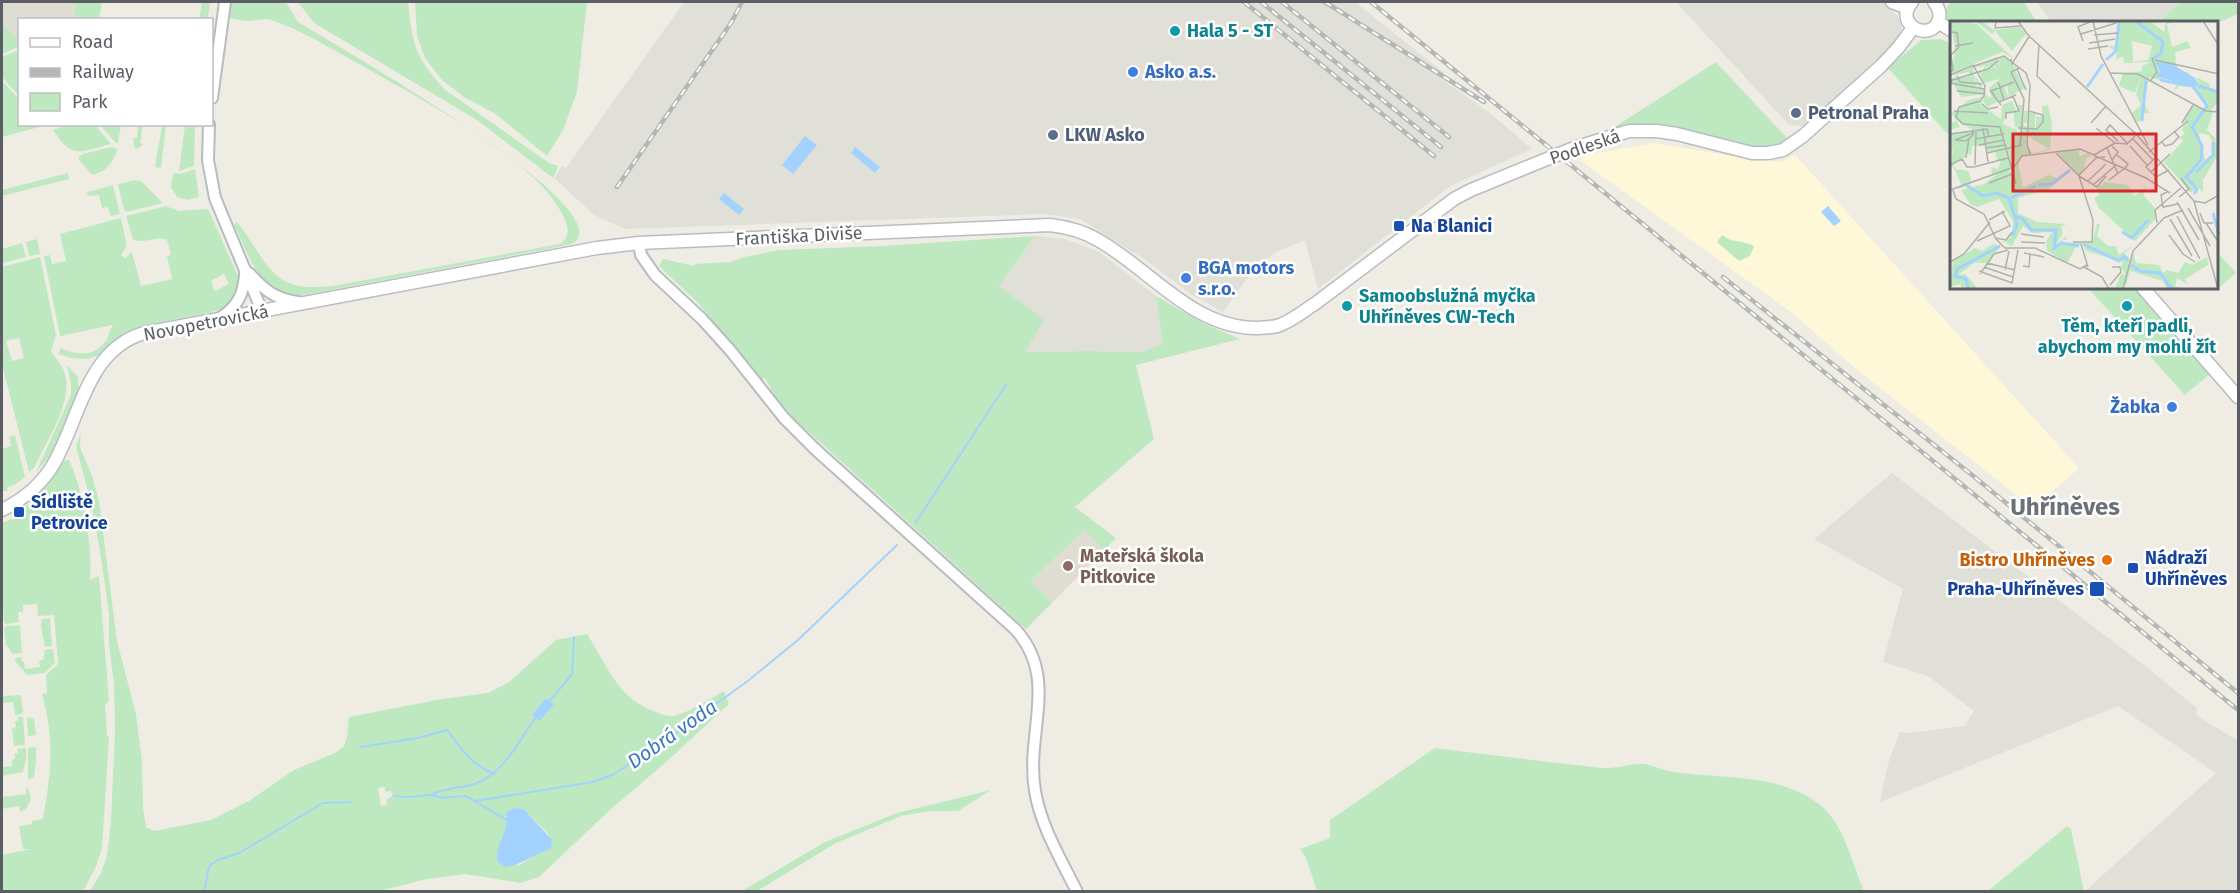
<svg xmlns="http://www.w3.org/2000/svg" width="2240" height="893" font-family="'Fira Sans',sans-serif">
<rect width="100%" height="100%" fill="#efede3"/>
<!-- commercial -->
<path fill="#fff8d8" d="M1654 143 1756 160 1781 162 1795 155 2079 468 2033 508 1860 372 1791 312 1580 160 1586 155Z"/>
<!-- industrial -->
<path fill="#e0dfd8" d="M684 2H1355L1443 72 1440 78 1490 113 1532 149 1450 186 1318 289 1305 240 1276 252 1251 273 1223 312 1192 295 1147 261 1080 219 1044 214 625 229 594 215 554 178 562 166 566 168Z
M1676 2H1883L1898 17 1902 26 1899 36 1891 46 1805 126 1789 125Z
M2037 2H2180L2159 22H2051Z
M1035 236 1065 239 1099 252 1156 296 1163 344 1141 352 1087 351 1024 352 999 286Z
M1892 473 2144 665 2197 708 2196 715 2238 741V891H2085L2216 773 2118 706 1880 802 1889 760 1900 732 1911 733 1964 726 1974 711 1928 676 1883 662 1903 589 1814 539Z"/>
<!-- education -->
<path fill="#dfdcd2" d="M2 2H76L74 19 20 20 19 37 17 38 2 23Z
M1084 530 1104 550 1052 603 1031 581Z"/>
<!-- green -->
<path fill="#bee9c0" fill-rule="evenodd" d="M76 2H102L99 19H74Z
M202 2H210L208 19H199Z
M231 2H286L298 22C328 41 618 204 575 242 571 245 562 246 557 247L298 296C257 290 250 257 234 225L237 222C272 267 270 295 338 285L560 244C569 238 569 229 565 220 541 161 423 101 368 69 338 53 306 32 274 21 264 17 257 21 248 21 242 21 235 19 230 18Z
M298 2H408C413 47 414 54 444 89L549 163 558 166 553 178 477 120 314 23Z
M415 2H587L577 92 563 130 547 156 494 113 464 97 442 80 425 58 417 36Z
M1951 2H2024L2037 22 1952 23 1946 17V9Z
M2180 2H2238V14L2218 23 2159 22Z
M2 23 17 38 19 37 20 46 2 54Z
M1941 39 1952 44V139L1888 68 1921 40Z
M19 50V96L2 77V57Z
M1716 62 1788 139 1770 148 1753 147 1674 127 1641 125 1613 128Z
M2 81 19 99 20 124 44 125 43 126 2 137Z
M68 125H95L111 144C79 152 73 160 53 130Z
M100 125H121L118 143H116Z
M138 125H143L140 143 143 144 138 149 134 147 133 138H137Z
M162 125H166L161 168 155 167Z
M185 125H195L194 166 179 171Z
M112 147 117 149C115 161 104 175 91 174L78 158 82 154Z
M195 169 199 197 187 200 177 197 171 187 173 173 180 174Z
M68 173 69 179 2 196V190Z
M135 180 141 181 163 203 127 212 124 210 118 184Z
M113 185 120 214 111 216 108 207 102 208 99 195 88 196 87 192Z
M166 206 179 211 206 209 209 211 239 278 237 295 227 307 212 312 139 327 124 333 100 355 87 359 71 358 58 354 61 348C75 355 94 357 105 342 109 337 109 331 113 325L60 336 44 256 50 255 52 264 66 261 60 234 121 218 127 246 121 255 125 258 132 252 141 286 172 279 167 256 171 255 167 240C156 235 145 245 133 239L126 216ZM224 274 229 284 215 291 211 281Z
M1722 235C1731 243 1744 240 1754 246L1750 256 1739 261 1717 242Z
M1035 236 999 286 1044 320 1025 352 1087 351 1141 352 1163 344 1156 296 1203 323 1240 339 1136 365 1154 439 1075 507 1116 538 1104 550 1084 530 1031 581 1052 603 1026 629 780 406 765 378 762 380 697 302 659 266 663 259 694 266 695 264 730 262 744 257 779 250 882 246Z
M37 239 40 254 29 256 26 242Z
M22 243 26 257 2 263V249Z
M2218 253 2236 273 2215 291 2213 288H2218Z
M40 257 56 335 51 351C55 358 61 363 64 371 75 400 46 442 34 468L29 472 2 364V267ZM19 338 24 358 12 361 6 341Z
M2088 288H2136L2210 374 2185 395Z
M67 365 78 377 79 392 52 454 36 472 71 395V383Z
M81 433 80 447 92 476 99 501 117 641 136 714 142 761 143 808 146 827 154 831 211 820 249 801 294 770 335 753 344 746 347 738 349 717 442 699 488 693 509 682 556 640 587 634C607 665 618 699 656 712 662 714 668 717 674 716 692 711 708 700 724 691L729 704 665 763 610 810 539 877 520 883 465 874 427 879 376 892 90 891 101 873 107 856 111 822 115 730 114 684 109 645V614L100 551 91 503 76 446ZM385 787V792L391 791 392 796 386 800 387 805 381 806 378 788ZM524 809 548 834 542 851 518 866 505 834 507 830 506 812Z
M15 435 25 477 13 486 12 485 7 488 8 491H2V449L11 446 9 437Z
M69 460C83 489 93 548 90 580L99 576 109 701 105 705 107 735 109 737 102 848 96 867 83 891H2V855L30 849H23L19 826 32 824V821L43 819C51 771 55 742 42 694L47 693 46 675 58 664 54 615 38 616 37 604 23 605V612H18L19 622 6 624 4 622 2 592V523L12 519 13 520 26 510 25 508 52 480 64 461Z
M50 618 52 646 45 647 41 626 42 619Z
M20 625 22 653 13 654 6 645 4 628 7 626Z
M53 649 55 663 44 673 27 675 14 660 16 658 23 657 21 660 24 662 25 669 40 667 39 661 43 660 45 650Z
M21 695 23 712 21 714 15 715 13 702 2 703V696Z
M18 717H23L25 745 14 746 12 728 16 727 15 721H18Z
M27 717 34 719 36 735 28 736Z
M33 747 36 748C37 758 35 767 34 777L28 780V748Z
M26 748V759L23 772 2 776V767L12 766V760L15 759V753H18L17 749Z
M1435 748C1491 755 1547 762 1602 768 1616 769 1630 763 1643 764 1653 765 1664 771 1674 772 1720 779 1780 773 1819 804 1844 823 1852 863 1864 891H1317L1306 858 1300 849 1330 838V820Z
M26 787 29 790 31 799 26 809 20 812 19 806 2 809V797L26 794Z
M991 790 958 811H929L901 816 836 843 757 891H742L825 842 897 813Z
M2067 826 2071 829 2084 891H1988Z"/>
<!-- water -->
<path fill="#a3d2ff" d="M805 136 817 145 793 174 782 165Z
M855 147 880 167 875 173 851 153Z
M724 193 744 209 739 215 719 199Z
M1828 206 1841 221 1834 226 1821 212Z
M546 698 554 704 540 721 532 715Z
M515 808 524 809 552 840 551 849C534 854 522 865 505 867L497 861C496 838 509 837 506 812Z"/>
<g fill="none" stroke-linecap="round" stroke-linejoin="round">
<!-- stream -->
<path stroke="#a3d2ff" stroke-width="2" d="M916 522 1006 385
M548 703 572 674 574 637
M361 747 418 738 447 730C460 748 472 765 494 774
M431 795C446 787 462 789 477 783 504 773 520 739 536 717
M394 796 408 797 431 795 443 798 465 796 475 801 593 782 614 774 672 736 749 680 798 640 897 545
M476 802 507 820
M204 892 209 866 218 860 239 853 323 803 351 802"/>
<!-- tertiary casing -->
<g stroke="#b8bbc1" stroke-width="14">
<path id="tertiary" d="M212 98 225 2
M209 124 208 160 215 198 262 311
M639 243 641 255 655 275 702 319 730 350 784 418 815 449 1015 629C1060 678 1025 732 1035 791 1041 827 1061 859 1077 892
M249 273C264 290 275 299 298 302
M220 318C237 307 244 294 245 274"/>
</g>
<!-- secondary casing -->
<g stroke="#b9bcc3" stroke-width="15">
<path id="secondary" d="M1892 2 1907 8
M1912 2C1892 25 1932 44 1939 19 1941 12 1938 7 1934 2
M1938 22 1952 31
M2143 288 2238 397
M2 510C22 500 41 485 53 465 80 419 86 350 144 333L597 248 639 243 1050 225C1067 227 1083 231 1098 240 1150 269 1193 329 1258 328 1265 327 1273 328 1280 325 1293 320 1305 310 1316 303L1454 199 1471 190 1574 148 1629 131H1657L1677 134 1752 153H1768L1783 150 1803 136 1881 66 1898 48 1913 28"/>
</g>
<!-- tertiary -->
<use href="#tertiary" stroke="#fff" stroke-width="10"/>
<!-- secondary -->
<use href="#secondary" stroke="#fff" stroke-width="12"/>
<!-- rail casing -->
<g stroke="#b5b6b6" stroke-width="4.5">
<path id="rail" d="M1244 2 1434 156
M1261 2 1441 147
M1282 2 1449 137
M1325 2 1484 102
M1371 2 2238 710
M617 187 731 23 742 2
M1723 277 1972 475 2238 693"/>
</g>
<!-- rail -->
<use href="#rail" stroke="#fff" stroke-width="2" stroke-dasharray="7" stroke-linecap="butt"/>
</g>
<!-- markers -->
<g fill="#0f9aa8" stroke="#fff" stroke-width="2">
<circle cx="1175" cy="31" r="6"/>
<circle cx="1347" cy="306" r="6"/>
<circle cx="2127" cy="306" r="6"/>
</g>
<g fill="#3f7fe0" stroke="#fff" stroke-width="2">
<circle cx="1133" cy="72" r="6"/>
<circle cx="1186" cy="278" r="6"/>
<circle cx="2172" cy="407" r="6"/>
</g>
<g fill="#5c6f8a" stroke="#fff" stroke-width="2">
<circle cx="1796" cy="113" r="6"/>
<circle cx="1053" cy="135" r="6"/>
</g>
<g fill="#1a4fb4" stroke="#fff" stroke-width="2">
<rect x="1393" y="220" width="12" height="12" rx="3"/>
<rect x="13" y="506" width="12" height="12" rx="3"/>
<rect x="2127" y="562" width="12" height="12" rx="3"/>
<rect x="2089" y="581" width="16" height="16" rx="3"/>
</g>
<circle fill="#e8710a" stroke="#fff" stroke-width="2" cx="2107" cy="560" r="6"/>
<circle fill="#8d6e63" stroke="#fff" stroke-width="2" cx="1068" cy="566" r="6"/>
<g text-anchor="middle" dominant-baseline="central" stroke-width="5" stroke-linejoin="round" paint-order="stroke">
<!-- culture labels -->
<g font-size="18" font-weight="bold" fill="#0d838f" stroke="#fff" text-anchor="start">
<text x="1187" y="31">Hala 5 - ST</text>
<text x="1359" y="296">Samoobslužná myčka<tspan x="1359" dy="21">Uhříněves CW-Tech</tspan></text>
<text x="2127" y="326" text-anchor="middle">Těm, kteří padli,<tspan x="2127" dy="21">abychom my mohli žít</tspan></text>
</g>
<!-- shop labels -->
<g font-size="18" font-weight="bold" fill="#366cbe" stroke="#fff" text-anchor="start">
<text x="1145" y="72">Asko a.s.</text>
<text x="1198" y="268">BGA motors<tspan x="1198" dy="21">s.r.o.</tspan></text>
<text x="2160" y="407" text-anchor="end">Žabka</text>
</g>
<!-- service labels -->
<g font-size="18" font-weight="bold" fill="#4e5e75" stroke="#fff" text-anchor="start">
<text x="1808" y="113">Petronal Praha</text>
<text x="1065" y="135">LKW Asko</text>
</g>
<!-- street labels -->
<g font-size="18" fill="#5b5f65" stroke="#fff">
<text transform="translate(1585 147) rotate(-19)">Podleská</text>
<text transform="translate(799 236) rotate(-3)">Františka Diviše</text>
<text transform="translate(206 323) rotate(-11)">Novopetrovická</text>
</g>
<!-- transit labels -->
<g font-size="18" font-weight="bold" fill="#164399" stroke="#fff" text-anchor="start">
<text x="1411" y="226">Na Blanici</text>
<text x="31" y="502">Sídliště<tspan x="31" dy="21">Petrovice</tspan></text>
<text x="2145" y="558">Nádraží<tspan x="2145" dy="21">Uhříněves</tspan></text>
<text x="2084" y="589" text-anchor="end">Praha-Uhříněves</text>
</g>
<!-- education labels -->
<g font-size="18" font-weight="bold" fill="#785e54" stroke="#fff" text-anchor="start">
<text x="1080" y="556">Mateřská škola<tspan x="1080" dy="21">Pitkovice</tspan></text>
</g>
<!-- food labels -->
<g font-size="18" font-weight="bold" fill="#c56008" stroke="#fff" text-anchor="end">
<text x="2095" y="560">Bistro Uhříněves</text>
</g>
<!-- water labels -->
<g font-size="20" font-style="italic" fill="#3a76c3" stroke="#fff">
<text transform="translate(672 734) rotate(-35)">Dobrá voda</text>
</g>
<!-- district labels -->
<g font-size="24" font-weight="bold" fill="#6c7177" stroke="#fff">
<text x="2065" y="507">Uhříněves</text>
</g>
</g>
<!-- overview -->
<g transform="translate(1950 21)">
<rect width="268" height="268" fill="#efede3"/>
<path d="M0 0 27 3 65 39 52 31 2 52 5 25ZM25 0H32L44 9 70 6 76 13 62 30 45 10 42 13ZM168 0H200L214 11 216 0H226L217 3 222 26 237 20 241 27 225 31 226 43 229 49 239 52 241 55 228 48 220 42 207 44 210 50 206 55 214 60 250 66 246 56 260 63 259 69 268 71V81L260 90 263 91 257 109 265 117 268 134 253 159V172L248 166 241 172 214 141 233 120 230 116 235 112 232 109 234 104 238 105 234 102 243 84 256 90V84L241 66 229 65 224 71 226 64 200 56 192 81 200 92H192L193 98 186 102 181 93 191 84 186 73 191 54 185 72 169 65 173 52 192 50V45L201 41 174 42 173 35 166 39 167 31 158 25H167ZM182 20 202 25 198 39 183 41ZM249 112 259 114 263 122 262 134 255 139ZM47 36H56L64 41 63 45H68L64 48 75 67 59 76 57 63 54 65 58 76 37 86 33 80 31 84 51 98 52 84 62 80 67 92 68 84H73V98L74 90H78L77 102H73L76 107 77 103 76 124 80 133 78 128 83 132 99 128 78 115 79 91 85 92V108H86V92L87 96 93 95V102L92 85 98 84 102 103 100 129 71 135 63 146 50 152 59 148 61 151 68 141 73 166 99 154 110 158 98 169 68 177V192L87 201 116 203 111 206 113 212 106 224 116 215 117 218 110 221 142 222 147 203H150L147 215 158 225H166L169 234 182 225 174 233 179 236 178 242 183 231 186 242 209 244 213 252 217 249 228 252 235 241 242 244 257 236 258 244 235 258 237 263 227 257 225 265 233 268H217L213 260 180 250 176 265V261L172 268H165L171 253 176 254 171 246 173 241 136 230 133 223 126 226 117 242 97 230 96 220 102 211 82 212 73 205 62 225 58 223 53 220 63 216 58 217 62 212 63 200 49 178 27 186 20 183 11 169 34 163 47 153H42L41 146 48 148 51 139H47L45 130 36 131V125H22L21 134 17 132 16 136 1 143H3L6 148 18 150 21 157V163L8 168 11 163 3 145 0 146 3 130 0 126 4 127 0 125V112L23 109 6 99 10 106 0 109V102L6 100 3 94H1L2 99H0V89L4 91 18 79 32 76 25 82 33 80 35 73 11 76 0 57 18 56 19 51 0 55ZM49 41 51 47 49 42 44 44 47 48 43 45 30 52 32 57 27 54 34 62 50 58 39 67 42 77 38 76 27 57H25L29 68H27L23 48 29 45 31 49 30 46 36 44 32 49ZM64 92V98H56H64L65 106 71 107 68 115 64 116 61 109 67 114V109L53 103 56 93ZM129 129V136L137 132 142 135 136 137 134 148 129 154 106 130ZM155 161 178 164 184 175 195 166 194 175 205 187 206 197 185 220 149 187 144 177 149 174 146 168ZM43 223 51 225 37 242H24L8 254 15 253 28 268H12L10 263 0 266 3 240 25 227 32 230Z" fill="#bee9c0" fill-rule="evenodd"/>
<path d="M220 42 245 57 250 66 206 56 210 50 205 41Z" fill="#a3d2ff"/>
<path fill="none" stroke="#a3d2ff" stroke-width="3" d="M186 0 213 21 211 32 203 38M156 39 166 30 169 0M210 59 243 65 257 85 242 106 252 125 251 139 236 156 247 168 244 173M249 65 269 71M137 66 153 43M192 100 196 60M246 151 263 134V121M16 164 33 175 47 172 59 177 67 203 63 215M88 164 102 163 120 149M61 177 86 165M263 192 269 214M64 195 73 198 81 209H106L104 227 111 222 129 225M172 211 182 217 198 199M133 223 169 240 174 235 178 240M181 244 190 250 210 252 222 268M18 268 16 258 5 255 7 248 50 225"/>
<path fill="none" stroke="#b0b0ad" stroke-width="1.5" d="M46 0 45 7 71 5M68 0 78 14 187 114 244 180 255 182 269 174M143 0 151 35 198 124M253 0 269 25M131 13 166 2M144 14 168 12M133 20 128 6 142 0M139 22 165 18M89 24 87 55 110 77M5 25 23 22M138 28 158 25M61 38 62 43 80 14M205 39 269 53M23 44 35 65 34 75 30 80 9 86 6 96 13 103 50 106 66 163M24 45 54 35 76 52 80 64 77 123 80 133M69 47 61 51 74 78 70 125M67 48 76 69M0 51 3 49 1 34 9 26 7 12 2 11M161 52 188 53 256 90 269 91M0 54 24 44M7 55 10 61 32 63M201 59 207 51 202 37M48 61 54 79M0 62 34 68M1 63 2 59 38 48 48 40M40 69 51 84M7 70 35 73M41 70 64 61M49 81 66 74M32 83 38 88 48 86M4 90 38 92M56 98V92L69 90 63 75M141 102 156 85M232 102 243 84M33 107 38 141M68 107 87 108 93 101V94L79 90M146 107 165 122M23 112 5 119 16 120 23 114 24 110M0 113 37 108 39 116M25 118 54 113M183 118 203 139M168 120 156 109 160 104 178 123M211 120 215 125 222 123 229 116 224 110M29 124 54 119M162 125 168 131 162 139M180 125 197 144M36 127 55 124M157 127 168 153M105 131 129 155 143 199 142 221H123M199 131 238 100M37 132 72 124M143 134 196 157 220 172M167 134 178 143 175 147M16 137 19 117M205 137 196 146 206 156 219 149M0 144 12 138 17 146H24L58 137M25 144 26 111M201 151 220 133M129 154 146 137 155 136M129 155 147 166 156 155M159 159 175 147M138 160 156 143M39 162 62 153M143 164 165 145M0 169 64 146 72 135 130 128 144 134 165 122 177 123 185 115M3 169 6 178 34 193 46 218 55 227H85L130 248 137 244M217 171 211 174 213 186 228 183M229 176 239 168 231 157M244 180 268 268M227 181 249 219M238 187 260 225M250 192 254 202H263M227 195 250 238M220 198 242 235M39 199 55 190M207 202 205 189 231 167M256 202 267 219M71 213 94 216M219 214 233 233 245 241M45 217 56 219 62 211M27 220 60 205 52 190M71 221 95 222M131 223 138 246M74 232 94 236M0 241 14 233 40 201M37 242 65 249M73 245 79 246 80 233M34 246 63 256M134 246 152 256 159 268M55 249 59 230M29 250 62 262 68 229M30 253 44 233 58 229M160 264 171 251 170 246H162M173 268 183 230 214 197 233 189"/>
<path fill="#d62828" fill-opacity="0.15" stroke="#d62828" stroke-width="3" d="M63 113H206V170H63Z"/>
<rect width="268" height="268" fill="none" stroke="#5b5f65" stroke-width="3"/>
</g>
<!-- border -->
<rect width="2240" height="893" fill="none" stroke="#5b5f65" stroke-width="6"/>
<!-- legend -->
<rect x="18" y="18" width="195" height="108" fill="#ffffff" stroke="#bdbfc1" stroke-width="1.5"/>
<rect x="30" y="38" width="30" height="9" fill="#ffffff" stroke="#bdbfc1" stroke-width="1.5"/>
<text x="72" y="48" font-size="18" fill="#5b5f65">Road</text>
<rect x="30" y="68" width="30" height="9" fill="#b5b6b6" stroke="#bdbfc1" stroke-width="1.5"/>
<text x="72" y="78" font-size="18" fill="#5b5f65">Railway</text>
<rect x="30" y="93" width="30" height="18" fill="#bee9c0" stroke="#bdbfc1" stroke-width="1.5"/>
<text x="72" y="108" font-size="18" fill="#5b5f65">Park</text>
</svg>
